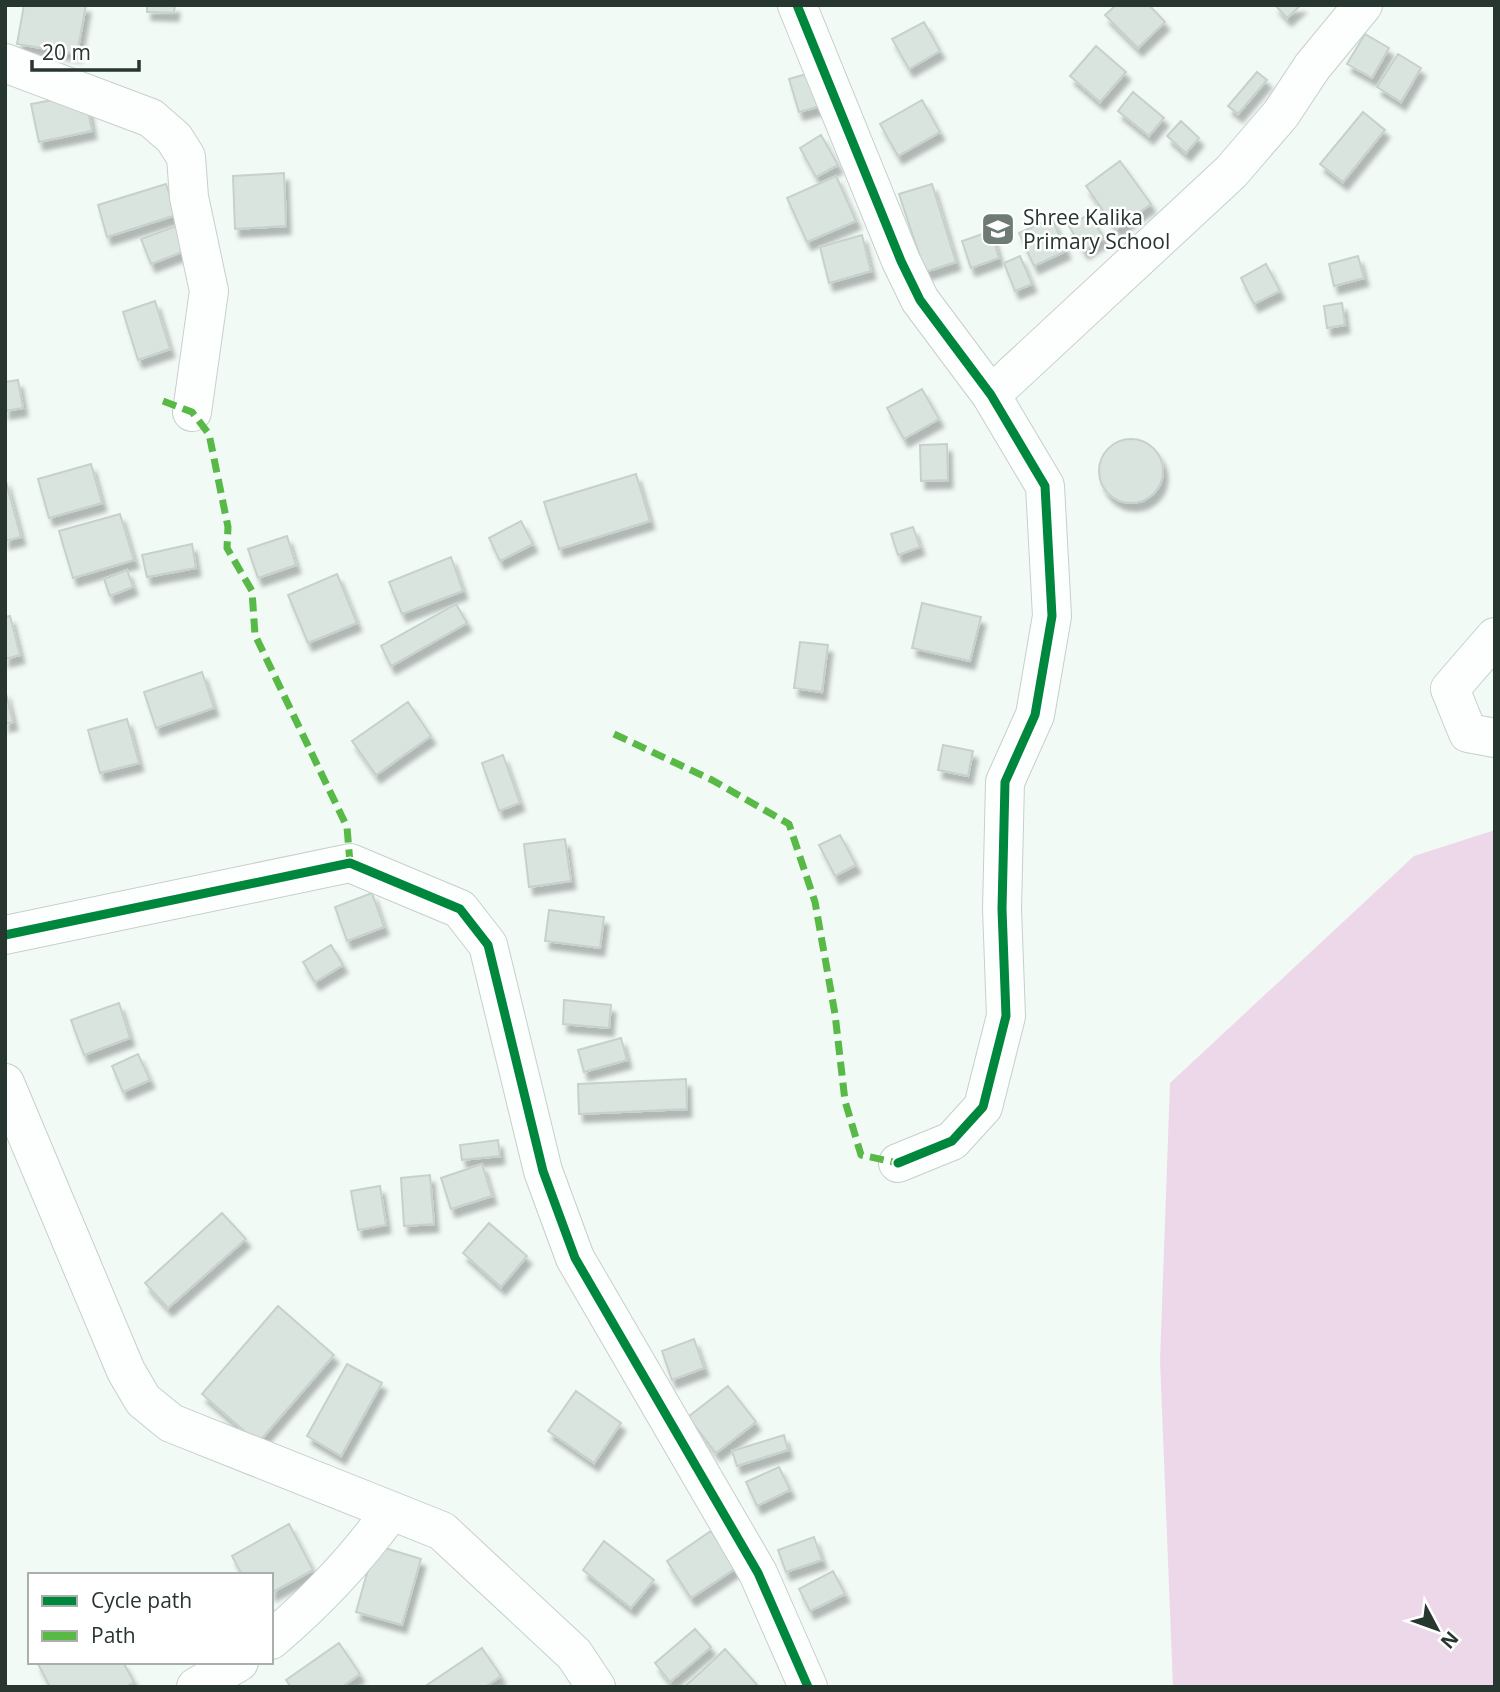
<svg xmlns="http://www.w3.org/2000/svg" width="1500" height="1692" font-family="'Open Sans',sans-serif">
<defs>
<filter id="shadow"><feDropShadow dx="4.5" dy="8" stdDeviation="2" flood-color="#0004"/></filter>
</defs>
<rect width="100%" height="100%" fill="#f2faf6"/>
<!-- green -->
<path fill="#edd8e9" d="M1495 830V1687H1173L1160 1360 1170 1083 1414 856Z"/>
<!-- building -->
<path fill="#d9e4de" stroke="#c7d1cc" stroke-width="2" filter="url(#shadow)" d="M24 5H86L77 54 17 44Z
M147 5H175L174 13 147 12Z
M1116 5H1149L1165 22 1138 48 1105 15Z
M1275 5H1301L1287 18Z
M924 22 940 51 909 69 892 39Z
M1365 34 1389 48 1372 78 1347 64Z
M1096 46 1126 72 1100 102 1070 76Z
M1398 54 1421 68 1401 102 1377 87Z
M1257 72 1267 80 1238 114 1228 106Z
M810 73 820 106 799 112 789 79Z
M1133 92 1164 118 1149 136 1118 111Z
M85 94 92 131 39 142 31 104Z
M922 100 940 132 898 156 880 124Z
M1363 112 1385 130 1343 182 1320 164Z
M1181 121 1199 138 1186 153 1167 136Z
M821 135 838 165 816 177 800 148Z
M1120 161 1151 204 1116 229 1086 186Z
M284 173 286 226 235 229 233 176Z
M836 176 856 221 807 242 787 198Z
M166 184 176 215 107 237 98 205Z
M932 184 956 262 925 272 899 194Z
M1089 214 1104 238 1084 251 1069 226Z
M1052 218 1066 251 1034 266 1019 233Z
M176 226 185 251 151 264 141 239Z
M991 231 999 258 971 268 962 241Z
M862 235 871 271 829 283 820 247Z
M1020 256 1032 284 1015 291 1004 263Z
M1358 256 1364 278 1334 286 1329 264Z
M1266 264 1280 291 1254 304 1241 278Z
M155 301 170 349 138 360 123 312Z
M1342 303 1345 325 1327 328 1324 306Z
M18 380 23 408 5 411V382Z
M922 389 939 419 904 439 887 408Z
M1099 471a32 32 0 1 1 64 0a32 32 0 1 1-64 0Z
M947 444 948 480 921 481 920 445Z
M91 464 102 503 49 518 38 479Z
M636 474 650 521 559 549 544 502Z
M5 478 21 537 5 541Z
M120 514 134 560 73 578 59 531Z
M521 521 533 544 500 561 489 538Z
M913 527 920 547 898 555 891 534Z
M287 536 296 565 258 578 248 549Z
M192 544 196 568 147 577 142 555Z
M451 557 463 591 402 614 389 582Z
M127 570 133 587 110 596 104 579Z
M337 574 357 623 308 643 288 595Z
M922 603 981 617 970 661 912 648Z
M456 604 467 623 391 666 381 646Z
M10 616 20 655 5 659V617Z
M800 642 828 645 822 692 794 688Z
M202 672 214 708 156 728 144 692Z
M5 690 13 722 5 724Z
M408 702 431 736 376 775 352 741Z
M127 719 139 763 100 773 88 730Z
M943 745 973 751 968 776 938 770Z
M503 755 520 803 499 811 482 763Z
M840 835 856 865 835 876 819 845Z
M565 839 571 881 529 887 524 844Z
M372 893 384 927 347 941 335 907Z
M549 910 604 917 600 948 545 941Z
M331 945 343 965 315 982 303 962Z
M564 1000 611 1005 609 1028 563 1024Z
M119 1003 130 1038 84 1055 71 1020Z
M621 1038 627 1060 584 1072 578 1050Z
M138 1054 150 1080 123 1092 112 1066Z
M686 1079 687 1109 579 1114 578 1084Z
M498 1140 500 1156 462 1160 460 1145Z
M482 1164 492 1196 451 1209 441 1178Z
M430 1175 434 1224 404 1226 401 1178Z
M380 1186 386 1225 358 1230 351 1191Z
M222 1213 246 1239 168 1308 145 1283Z
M489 1223 527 1256 501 1287 463 1253Z
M278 1306 334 1355 258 1443 202 1394Z
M694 1339 704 1368 672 1380 662 1351Z
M347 1364 382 1383 341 1456 307 1436Z
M728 1386 756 1422 716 1453 688 1417Z
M576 1391 621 1423 594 1463 548 1431Z
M784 1435 788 1450 737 1466 732 1451Z
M779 1467 790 1490 757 1506 746 1482Z
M289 1524 313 1570 271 1593V1575H242L232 1556Z
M711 1531 736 1568 691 1598 667 1561Z
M814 1537 822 1560 786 1572 778 1550Z
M604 1541 654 1580 631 1608 583 1570Z
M375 1545 421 1559 402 1625 356 1612Z
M833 1571 845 1594 810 1611 799 1589Z
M695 1629 711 1647 670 1682 655 1663Z
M339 1643 360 1674 342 1687H291L286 1680Z
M482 1648 501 1676 485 1687H424Z
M725 1649 759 1687H684L702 1671Z
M37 1662H123L134 1682 126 1687H50Z"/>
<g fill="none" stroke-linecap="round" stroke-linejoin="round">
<!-- minor casing -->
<g stroke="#c6d0cb" stroke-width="40">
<path id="minor" d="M797 5 901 261 920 300 991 395 1045 486 1052 616 1035 715 1005 782 1002 909 1006 1016 983 1107 952 1141 898 1163
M5 63 151 118 174 138 186 157 189 197 209 291 192 412
M991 395 1231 172 1281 114 1312 67 1363 5
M1495 637 1450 689 1468 733 1495 738
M5 935 350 863 460 909 488 945 543 1171 575 1258 758 1573 808 1687
M5 1083 126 1371 143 1400 171 1423 442 1531 574 1654 596 1687
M271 1640C317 1601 356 1560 391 1511
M196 1687 239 1662"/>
</g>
<!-- minor -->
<use href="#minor" stroke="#fdfefe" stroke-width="38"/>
<!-- quiet -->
<path stroke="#58b947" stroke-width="7" stroke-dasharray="14 7" stroke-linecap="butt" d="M163 401 192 412 209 434 228 527 227 548 252 591 255 635 347 827 350 863
M614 734 712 780 789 824 815 902 835 1014 845 1101 861 1155 898 1163"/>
<!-- cycleway casing -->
<g stroke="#fff" stroke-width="13">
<path id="cycleway" d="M797 5 901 261 920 300 991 395 1045 486 1052 616 1035 715 1005 782 1002 909 1006 1016 983 1107 952 1141 898 1163
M5 935 350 863 460 909 488 945 543 1171 575 1258 758 1573 808 1687"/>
</g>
<!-- cycleway -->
<use href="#cycleway" stroke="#00873e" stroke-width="9"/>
</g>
<!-- icons -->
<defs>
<g id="school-square" transform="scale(1.75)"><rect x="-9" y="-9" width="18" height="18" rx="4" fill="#6e7b74" stroke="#fff"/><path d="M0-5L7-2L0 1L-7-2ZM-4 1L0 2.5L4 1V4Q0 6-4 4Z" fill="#fff"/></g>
</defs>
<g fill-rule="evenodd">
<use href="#school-square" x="998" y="229"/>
</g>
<g text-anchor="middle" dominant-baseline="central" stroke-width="5" stroke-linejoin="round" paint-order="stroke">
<!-- poi labels -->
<g font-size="21" fill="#27362e" stroke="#fff" text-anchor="start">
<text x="1023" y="217">Shree Kalika<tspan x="1023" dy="24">Primary School</tspan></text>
</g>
</g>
<!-- border -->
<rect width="1500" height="1692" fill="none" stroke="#27362e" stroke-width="14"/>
<!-- legend -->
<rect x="28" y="1573" width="245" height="91" fill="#ffffff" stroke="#a9afab" stroke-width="2"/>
<rect x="42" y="1596" width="35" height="10" fill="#00873e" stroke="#a9afab" stroke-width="2"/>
<text x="91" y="1608" font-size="21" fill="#27362e">Cycle path</text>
<rect x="42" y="1631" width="35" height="10" fill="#58b947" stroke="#a9afab" stroke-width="2"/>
<text x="91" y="1643" font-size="21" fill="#27362e">Path</text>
<!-- north arrow -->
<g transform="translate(1437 1629) rotate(131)" stroke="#ffffff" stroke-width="5" paint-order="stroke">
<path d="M0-5L12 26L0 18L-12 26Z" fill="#27362e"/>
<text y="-10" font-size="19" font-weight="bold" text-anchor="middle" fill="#27362e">N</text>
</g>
<!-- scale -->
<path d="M32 60v10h107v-10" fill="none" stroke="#27362e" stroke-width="3.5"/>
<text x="42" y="60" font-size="21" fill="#27362e" stroke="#ffffff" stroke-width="5" paint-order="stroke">20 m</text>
</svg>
